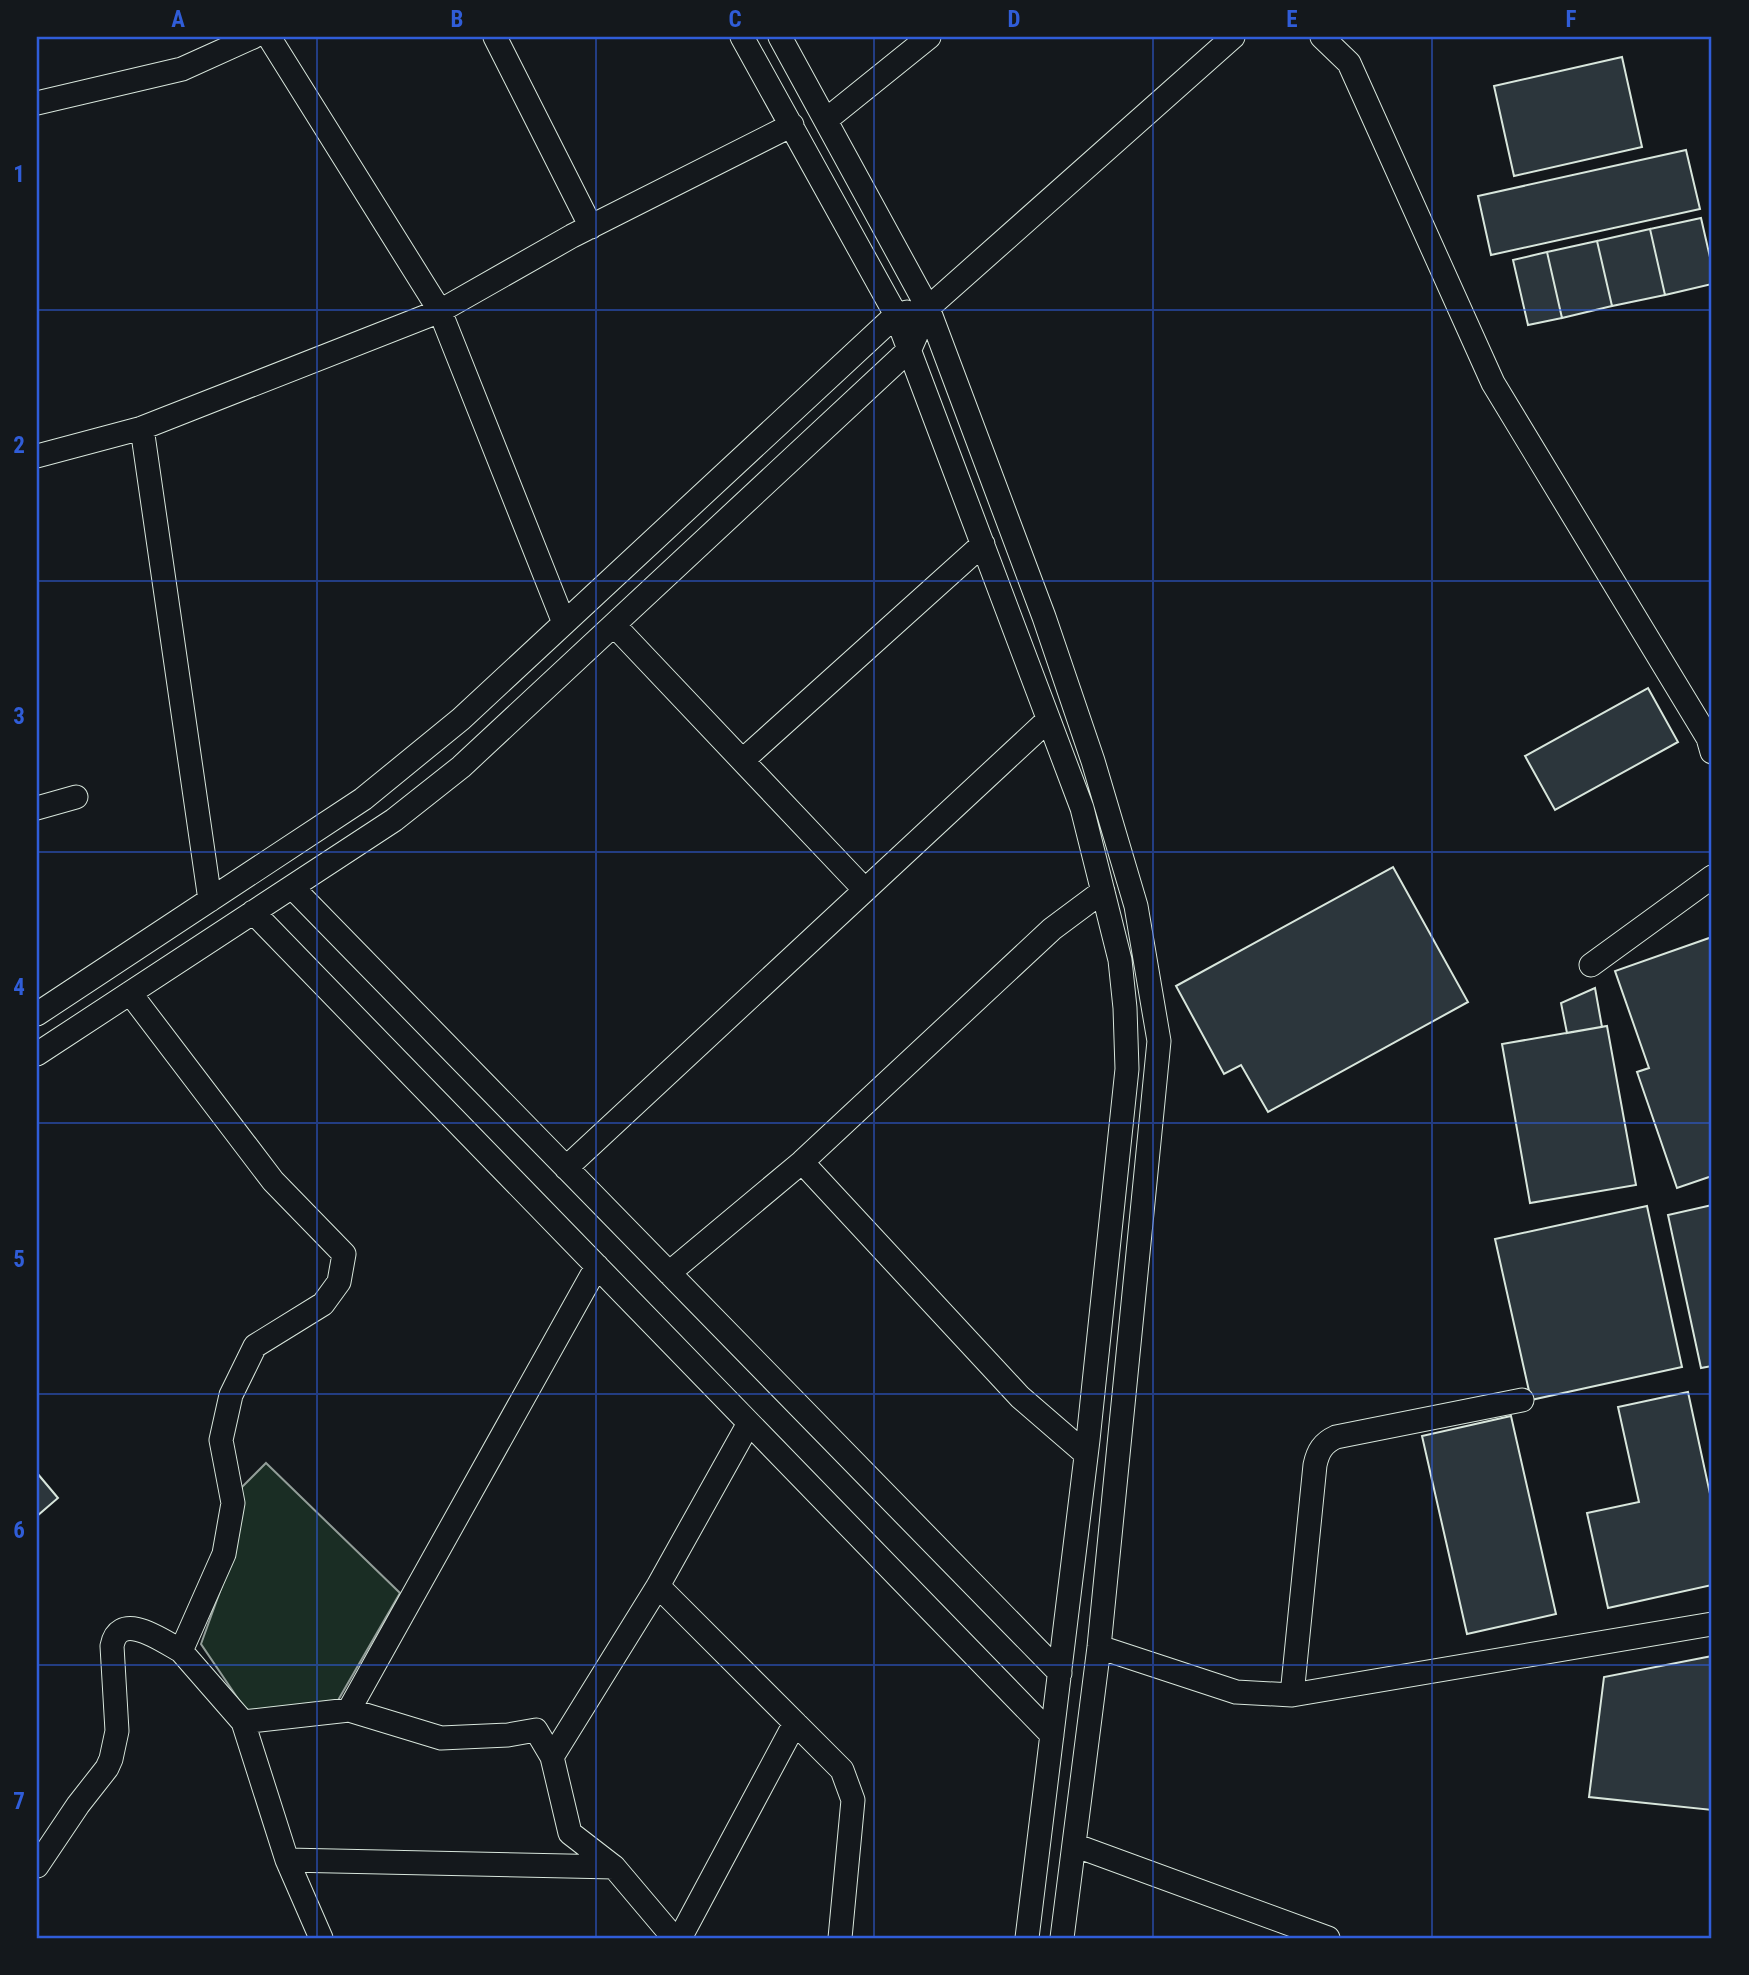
<svg xmlns="http://www.w3.org/2000/svg" width="1749" height="1975" font-family="'Roboto Condensed',sans-serif">
<rect width="100%" height="100%" fill="#14181c"/>
<!-- green -->
<path fill="#1a2d24" stroke="#939e99" stroke-width="2" d="M266 1463 400 1593 337 1702 247 1712 201 1644 236 1547 242 1487Z"/>
<!-- building -->
<path fill="#2c363c" stroke="#d8e6dc" stroke-width="2" d="M1622 57 1642 147 1514 176 1494 86Z
M1686 150 1700 209 1491 255 1478 196Z
M1701 218 1712 266V284L1665 295 1650 229Z
M1650 229 1665 295 1612 306 1597 241Z
M1597 241 1612 306 1562 318 1547 252Z
M1547 252 1562 318 1528 325 1513 260Z
M1648 688 1678 742 1555 810 1525 756Z
M1393 867 1468 1002 1268 1112 1241 1065 1224 1074 1176 986Z
M1712 937V1176L1677 1188 1637 1072 1649 1068 1615 971Z
M1595 988 1602 1027 1567 1033 1561 1003Z
M1607 1026 1636 1185 1530 1203 1502 1044Z
M1712 1205V1366L1701 1368 1668 1215Z
M1647 1206 1682 1367 1531 1400 1495 1239Z
M1688 1392 1712 1503V1585L1608 1608 1587 1513 1639 1502 1618 1407Z
M1511 1416 1556 1614 1467 1634 1422 1436Z
M37 1473 58 1498 37 1516Z
M1712 1656V1810L1589 1797 1604 1677Z"/>
<g fill="none" stroke-linecap="round" stroke-linejoin="round">
<!-- minor casing -->
<g stroke="#d8e6dc" stroke-width="25">
<path id="minor" d="M269 37 440 311 564 623
M495 37 591 227
M742 37 896 315 1082 808 1120 960 1125 1008 1127 1069 1088 1440 1027 1938
M780 37 928 308 1044 617 1093 761 1136 906 1159 1041 1099 1647 1062 1938
M1322 37 1349 63 1493 383 1708 738 1712 752
M37 103 182 69 253 37
M826 120 929 37
M142 428 210 900
M37 456 142 428 440 311 572 236 792 125
M614 625 865 890
M743 760 983 544
M37 808 76 797
M292 887 1060 1673
M253 912 1052 1735
M1591 965 1712 877
M130 993 273 1181 344 1254 339 1282 323 1304 255 1346 231 1395 221 1440 233 1503 224 1554 181 1651 243 1722 287 1860 321 1938
M37 1014 363 799 461 719 896 315 907 312
M37 1054 394 820 461 767 910 349 928 308 1233 37
M802 1162 1020 1397 1086 1454
M566 1168 1048 720
M669 1273 802 1162 1052 929 1103 891
M658 1586 842 1770 853 1800 840 1938
M1099 1647 1236 1692 1292 1695 1712 1624
M1292 1695 1315 1465C1318 1451 1323 1443 1336 1437L1522 1400
M349 1710 597 1266
M243 1722 349 1710 441 1738 508 1735 536 1730 552 1757 570 1833 614 1867
M552 1757 658 1586 749 1423
M1074 1845 1328 1938
M287 1860 614 1867 674 1938
M37 1866 78 1805 107 1768 111 1759 117 1731 112 1646C119 1609 163 1641 181 1651
M680 1938 795 1723"/>
</g>
<!-- minor -->
<use href="#minor" stroke="#14181c" stroke-width="23"/>
</g>
<!-- grid -->
<path fill="none" stroke="#305dd8" stroke-width="2" stroke-opacity="0.55" d="M317 37V1938M596 37V1938M874 37V1938M1153 37V1938M1432 37V1938M37 310H1712M37 581H1712M37 852H1712M37 1123H1712M37 1394H1712M37 1665H1712"/>
<!-- border -->
<rect width="1749" height="1975" fill="none" stroke="#14181c" stroke-width="77"/>
<rect x="38" y="38" width="1672" height="1899" fill="none" stroke="#305dd8" stroke-width="2.5"/>
<g font-size="23" text-anchor="middle" font-weight="bold" fill="#305dd8">
<text x="178" y="27">A</text>
<text x="457" y="27">B</text>
<text x="735" y="27">C</text>
<text x="1014" y="27">D</text>
<text x="1292" y="27">E</text>
<text x="1571" y="27">F</text>
<text x="19" y="182">1</text>
<text x="19" y="453">2</text>
<text x="19" y="724">3</text>
<text x="19" y="995">4</text>
<text x="19" y="1267">5</text>
<text x="19" y="1538">6</text>
<text x="19" y="1809">7</text>
</g>
</svg>
